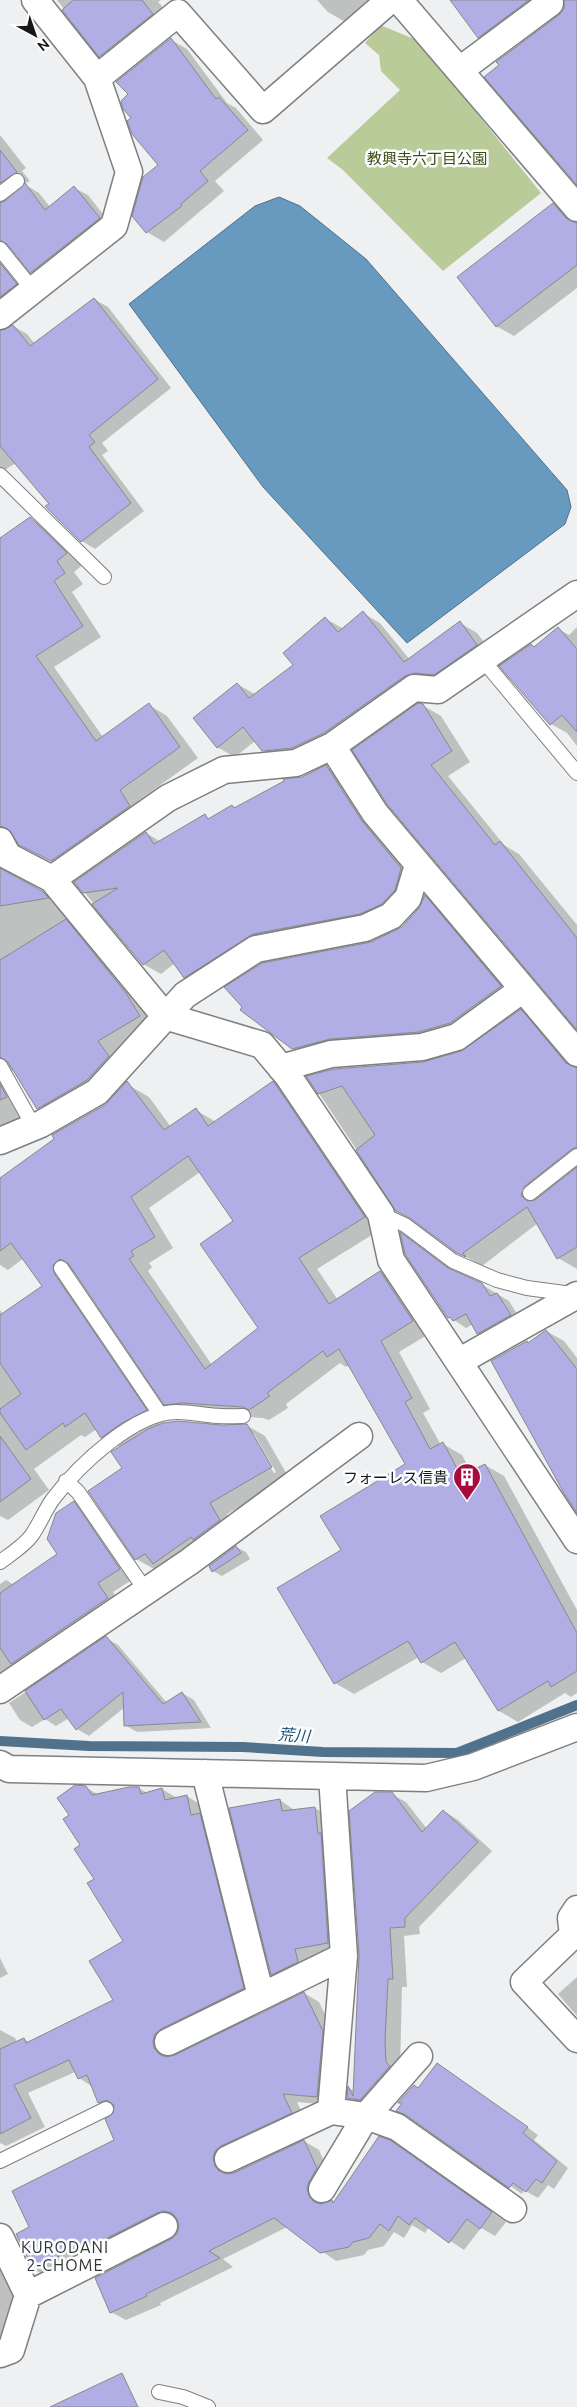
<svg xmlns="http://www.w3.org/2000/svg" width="577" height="2407" font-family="Ubuntu,'Noto Sans JP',sans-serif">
<rect width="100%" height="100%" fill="#eff0f1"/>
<!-- green -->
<path fill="#b8cb98" d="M380 25 419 41 541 193 443 271 343 170 327 158 400 90 381 71 379 55 365 43Z"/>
<!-- water -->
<path fill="#6899be" stroke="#50728c" d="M279 197 300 206 366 259 567 490 571 507 565 524 407 643 263 487 129 304 255 206Z"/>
<!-- shadow -->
<path fill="#0003" fill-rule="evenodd" d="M57 0H161L158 2 171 16 118 66 100 56Z
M317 0H383L352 26 328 12Z
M452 0H555L496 47 479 37Z
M171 40 187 49 227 103 236 108 263 140 215 181 224 191 164 242 147 232 134 216 160 165 132 118 130 95Z
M0 135 26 168 22 171 30 181 24 184 39 193 50 207 74 188 88 195 113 227 45 280 31 272 12 248 8 250 30 292 0 318ZM22 186 23 187 5 203 8 195Z
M553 204 570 214 577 221V288L514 336 496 326Z
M94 299 108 307 171 388 102 443 108 451 102 455 144 511 95 549 82 541 16 463 0 473V330L1 332 13 326 27 334 35 344Z
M30 518 49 529 84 564 74 572 83 584 72 592 101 637 54 667 103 737 149 705 167 716 198 758 138 801 148 817 70 871 32 850 0 808V539Z
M363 613 380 623 410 660 460 623 477 633 494 655 280 761 262 750 255 741 235 757 217 747 237 684 255 694 295 665 326 619 344 629Z
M577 627V746L567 733 551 724 501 666 535 648 558 629 569 635Z
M422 705 441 716 470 762 448 776 504 845 519 854 577 925V1028L388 803Z
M326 767 344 777 418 878 412 900 270 944 202 987 185 977 175 963 161 974 143 964 76 882 146 833 161 842 205 816 210 819 232 806 236 808Z
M0 872 61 903 158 1027 115 1052 125 1065 49 1110 30 1099 13 1070 11 1073 32 1120 0 1139Z
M425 897 440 906 516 996 466 1032 309 1057 293 1048 372 943 402 928 420 909Z
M521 1011 539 1022 577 1064V1269L558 1258 538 1223 482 1266 458 1252 418 1222 397 1210 308 1077 424 1063 462 1053Z
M273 1082 292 1093 383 1228 317 1269 338 1300 380 1272 399 1283 432 1332 399 1352 430 1409 423 1413 441 1445 443 1444 462 1455 471 1472 485 1465 504 1476 577 1610V1693L571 1697 565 1693 518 1722 499 1711 466 1658 441 1673 422 1662 419 1657 354 1694 335 1683 279 1589 343 1550 407 1464 350 1365 346 1367 340 1363 286 1404 288 1408 269 1420 263 1418 202 1414 185 1415 165 1404 74 1272 72 1275V1285L165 1421 159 1424 178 1422 221 1426 246 1425 265 1436 289 1478 227 1514 238 1531 171 1574 159 1566 154 1569 136 1559 120 1447 102 1437 97 1429 85 1437 81 1435 34 1469 49 1490 8 1520 0 1516V1310L3 1314 44 1286 24 1258 8 1270 0 1265V1190L130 1086 149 1097 171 1127 196 1110 216 1122ZM200 1172 235 1221 260 1328 212 1365 148 1271 152 1267 149 1263 173 1248 149 1208ZM251 1434H254L276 1472 274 1473Z
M402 1235 455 1272 481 1284 509 1301 522 1322 490 1340 478 1333 473 1324 466 1328 449 1317Z
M546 1331 564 1341 577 1358V1511L527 1342 529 1344Z
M74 1502 89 1512 135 1578 113 1592 123 1607 0 1681V1584L6 1580 14 1585 59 1554Z
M236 1547 246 1552 250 1559 222 1576 213 1571Z
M106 1638 118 1645 167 1703 182 1693 194 1700 211 1728 137 1732 125 1725V1707L89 1736 77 1729 69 1718 56 1726 45 1719 32 1727 20 1720 9 1703Z
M85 1787 99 1795 139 1788 147 1793 162 1789 177 1798 187 1796 201 1805 258 1997 167 2049 169 2058 304 1993 319 2002 337 2040 332 2105 297 2102 306 2121 227 2166 229 2175 304 2141 319 2150 331 2177 321 2197 323 2205 332 2201 334 2203 390 2142 506 2222 495 2236 481 2228 464 2250 429 2227 425 2233 412 2225 404 2238 394 2232 384 2246 368 2250 364 2255 336 2261 287 2227 223 2259 233 2267 160 2303 161 2305 126 2320 111 2312 178 2234 180 2227 179 2219 48 2277 33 2269 31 2227 116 2140 115 2111 99 2102 93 2087 79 2078 75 2072 28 2093 45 2127 6 2146 0 2143V2030L15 2038 17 2042 24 2039 29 2042 115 2000 125 1941 95 1879 70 1816Z
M391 1794 406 1802 427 1829 444 1811 458 1820 492 1851 419 1927 420 1934 404 1936 407 1987H402L400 2071 363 2106 348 2097 349 2088 354 2091Z
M280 1800 294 1810 315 1808 329 1816 342 1951 310 1957 312 1970 286 1982 272 1974Z
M0 1958 8 1974 0 1978Z
M577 1977V2016L558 1994Z
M438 2064 538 2135 534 2140 568 2168 554 2189 548 2185 538 2198 524 2190 522 2194 413 2118 398 2110 403 2104 400 2102 419 2089Z
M0 2255 28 2306 0 2351Z"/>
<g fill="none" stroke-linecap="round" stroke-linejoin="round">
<!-- stream -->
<path stroke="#50728c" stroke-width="10" d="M0 1741 89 1746 243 1747 323 1752 457 1753 577 1705"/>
</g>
<!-- building -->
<path fill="#b0aee4" stroke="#89898a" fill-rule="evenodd" d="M73 0H142L153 14 99 57 62 10Z
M450 0H529L478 38Z
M564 0H577V185L484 77 499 65 496 62 559 15 564 9Z
M171 38 216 99 219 97 248 130 200 171 208 181 181 204 182 206 146 233 132 216 143 177 158 165 132 134 127 121 131 118 123 109 121 101 128 94 116 82Z
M0 150 17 172 0 183Z
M25 183 45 210 74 186 100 218 30 273 7 244 0 240V203L5 201Z
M553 203 566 218 577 223V265L496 327 457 277Z
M0 263 17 284 0 297Z
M94 298 158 379 89 435 95 442 89 447 131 503 81 542 45 506 49 504 0 446V331L13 325 30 346Z
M30 517 67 553 57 561 65 573 54 581 83 626 36 656 96 741 149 703 180 747 120 790 130 806 51 861 19 845 8 829 0 826V538Z
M363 611 404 662 460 621 477 645 434 675 415 673 405 676 324 733 292 748 262 751 243 727 217 748 193 718 237 683 249 698 293 665 283 653 325 617 338 632Z
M558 627 577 649V732L562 715 550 725 499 666 531 644 534 647Z
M418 703 423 704 452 751 431 765 495 845 500 841 577 938V1030L387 804 352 750Z
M326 765 362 821 401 868 395 890 382 904 360 914 253 934 184 978 164 950 143 965 92 904 118 888 83 893 74 882 146 832 154 844 205 814 208 819 232 805 234 808 284 781 283 779 302 777Z
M0 868 42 891 49 898 0 906Z
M425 895 501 986 450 1023 419 1032 330 1039 292 1049 240 1010 242 1007 224 987 262 963 371 942 402 927 419 908Z
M66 919 126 993 140 1016 98 1041 109 1056 87 1080 37 1109 8 1062 0 1057V960Z
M521 1009 566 1063 577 1068V1147L572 1149 525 1186 521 1195 527 1201 535 1200 577 1167V1247L557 1259 527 1207 463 1253 466 1257 457 1253 410 1218 396 1211 356 1150 375 1135 342 1086 318 1094 306 1076 334 1069 423 1062 461 1051Z
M127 1081 164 1130 196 1108 208 1126 273 1081 276 1085 365 1217 299 1258 329 1304 380 1271 413 1321 381 1341 412 1398 405 1402 430 1449 443 1442 461 1476 485 1464 577 1633V1671L551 1687 548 1681 498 1711 455 1642 421 1663 408 1641 334 1684 277 1588 341 1550 320 1516 405 1464 339 1349 327 1357 323 1351 267 1393 270 1396 249 1410 243 1407 182 1403 164 1405 68 1263 60 1259 53 1265 54 1273 147 1410 122 1423 101 1438 85 1413 65 1427 63 1423 26 1450 0 1413V1409L21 1394 0 1363V1315L42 1286 11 1243 0 1251V1178L54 1139 52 1135 105 1105ZM188 1156 233 1221 200 1244 258 1328 205 1369 129 1259 134 1256 131 1251 155 1237 131 1197Z
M0 1084 7 1097 0 1100Z
M400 1232 448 1268 482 1283 490 1296 497 1293 511 1315 477 1334 466 1314 453 1321 450 1317 448 1318 405 1254Z
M546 1330 577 1369V1513L564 1493 491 1361 527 1341 528 1343Z
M178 1421 221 1425 247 1424 272 1467 210 1503 220 1520 193 1540 191 1537 153 1564 145 1554 135 1560 88 1491 122 1468 111 1452 114 1450 148 1429 163 1423Z
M0 1436 31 1479 0 1502Z
M74 1501 120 1569 98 1583 108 1598 11 1664 0 1648V1593L57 1554 47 1539 56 1513Z
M236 1546 241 1553 212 1572 209 1566Z
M106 1636 163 1704 182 1692 201 1722 124 1726 123 1692 76 1730 61 1709 44 1720 25 1691Z
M75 1785 86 1786 92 1795 129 1787H139L141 1794 162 1788 165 1800 187 1795 191 1815 200 1813 244 1988 161 2029 155 2034 153 2041 154 2048 159 2054 166 2057 175 2055 304 1992 323 2031 317 2097 283 2094 292 2113 221 2146 215 2151 213 2158 215 2166 219 2171 226 2174 234 2173 304 2140 317 2168 309 2182 307 2188 309 2196 314 2202 321 2204 332 2200 333 2203 379 2136 390 2140 492 2212 480 2229 467 2219 449 2243 415 2218 409 2225 398 2216 389 2231 380 2224 369 2238 353 2242 349 2247 320 2253 274 2218 209 2251 220 2258 146 2294 147 2296 110 2313 95 2278 171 2239 177 2234 179 2226 177 2219 172 2213 164 2211 157 2213 83 2250 81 2245 33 2269 16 2234 29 2227 12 2191 114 2140 105 2119 113 2113 114 2105 107 2100 98 2103 87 2075 78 2079 69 2060 14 2085 31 2118 0 2134V2049L24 2038 26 2043 113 2000 89 1961 123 1941 87 1883 94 1879 74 1849 80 1845 63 1819 69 1815 57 1798Z
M375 1792H392L422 1832 443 1810 478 1842 405 1918V1927L390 1928 393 1979H388L385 2041 386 2062 390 2066 360 2100 347 2098 348 2086 353 2096 359 1955 349 1811Z
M280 1799 282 1811 315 1807 318 1834 321 1832 328 1943 295 1949 298 1962 271 1975 229 1808Z
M437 2063 528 2127 523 2133 557 2161 542 2183 536 2179 526 2192 513 2183 509 2188 406 2115 396 2111 402 2103H398L414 2085 418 2088Z
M122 2373 138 2407H50Z"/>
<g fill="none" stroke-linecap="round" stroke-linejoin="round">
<!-- lane casing -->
<g stroke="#7e7f80" stroke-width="16">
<path id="lane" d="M0 194 17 181
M0 249 33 290
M0 475 104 577
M482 659 577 773
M0 1066 34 1127
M530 1193 577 1156
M381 1214 405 1225 453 1261 497 1280 527 1288 572 1294
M61 1268 160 1414
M66 1481 78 1492 146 1591
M0 1562C11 1554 24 1546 32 1535 40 1523 45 1510 53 1499 78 1466 135 1411 178 1412 188 1412 198 1414 208 1415 220 1417 231 1416 243 1416
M0 2161 106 2109
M159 2392 183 2397 208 2407"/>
</g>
<!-- street casing -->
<g stroke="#7e7f80" stroke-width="29">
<path id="street" d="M399 0 577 208
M460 70 550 3 548 0
M97 78 178 13 263 110 390 0
M0 316 114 226 129 172 97 78 35 0
M332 746 375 813 577 1053
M0 841 8 856 52 879 165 1016 262 1045 288 1076 381 1214 391 1260 577 1540
M52 879 168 798 224 770 296 763 332 746 414 688 438 690 577 594
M281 1068 331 1054 422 1047 457 1037 523 989
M0 1141 41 1124 97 1092 185 995 256 949 365 928 391 916 408 898 418 865
M460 1361 577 1295
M0 1690 189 1562 359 1436
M0 1764 9 1769 426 1778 473 1767 577 1727
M205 1773 261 1996
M577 1909 571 1918 573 1935 524 1982 577 2039
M168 2042 344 1956
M331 2111 366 2116 397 2127 513 2209
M228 2159 331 2111 344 1956 332 1776
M322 2189 366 2116 419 2056
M0 2237 28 2295 11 2350 0 2354
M28 2295 164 2226"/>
</g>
<!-- lane -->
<use href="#lane" stroke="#fff" stroke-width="14"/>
<!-- street -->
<use href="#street" stroke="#fff" stroke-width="26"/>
</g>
<!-- icons -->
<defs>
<g id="building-pin" transform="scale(1.4375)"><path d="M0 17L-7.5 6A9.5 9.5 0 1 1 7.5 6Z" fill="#a50b3d" stroke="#fcfdfe"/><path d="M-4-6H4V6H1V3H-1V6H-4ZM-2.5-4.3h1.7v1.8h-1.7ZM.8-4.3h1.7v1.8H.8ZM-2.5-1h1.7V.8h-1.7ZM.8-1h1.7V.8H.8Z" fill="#fff"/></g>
</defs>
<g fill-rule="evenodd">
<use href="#building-pin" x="467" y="1477"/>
</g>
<g text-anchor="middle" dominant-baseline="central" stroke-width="5" stroke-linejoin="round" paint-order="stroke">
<!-- park labels -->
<g font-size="15" fill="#3b4c11" stroke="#fcfdfe">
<text x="427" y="158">教興寺六丁目公園</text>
</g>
<!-- poi labels -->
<g font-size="15" fill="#171718" stroke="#fcfdfe" text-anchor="end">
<text x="448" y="1477">フォーレス信貴</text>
</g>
<!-- water labels -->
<g font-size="16" font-style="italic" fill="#175075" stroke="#fcfdfe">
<text transform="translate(294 1735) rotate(4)">荒川</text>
</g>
<!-- neighbourhood labels -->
<g font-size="16" letter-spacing="1" fill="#333434" stroke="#fcfdfe">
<text x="65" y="2247">KURODANI<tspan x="65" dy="18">2-CHOME</tspan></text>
</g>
</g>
<!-- north arrow -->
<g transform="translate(35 35) rotate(140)" stroke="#fcfdfe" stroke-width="4" paint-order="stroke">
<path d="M0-4L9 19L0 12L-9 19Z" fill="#171718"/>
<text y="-8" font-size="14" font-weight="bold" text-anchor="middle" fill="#171718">N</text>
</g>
</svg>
